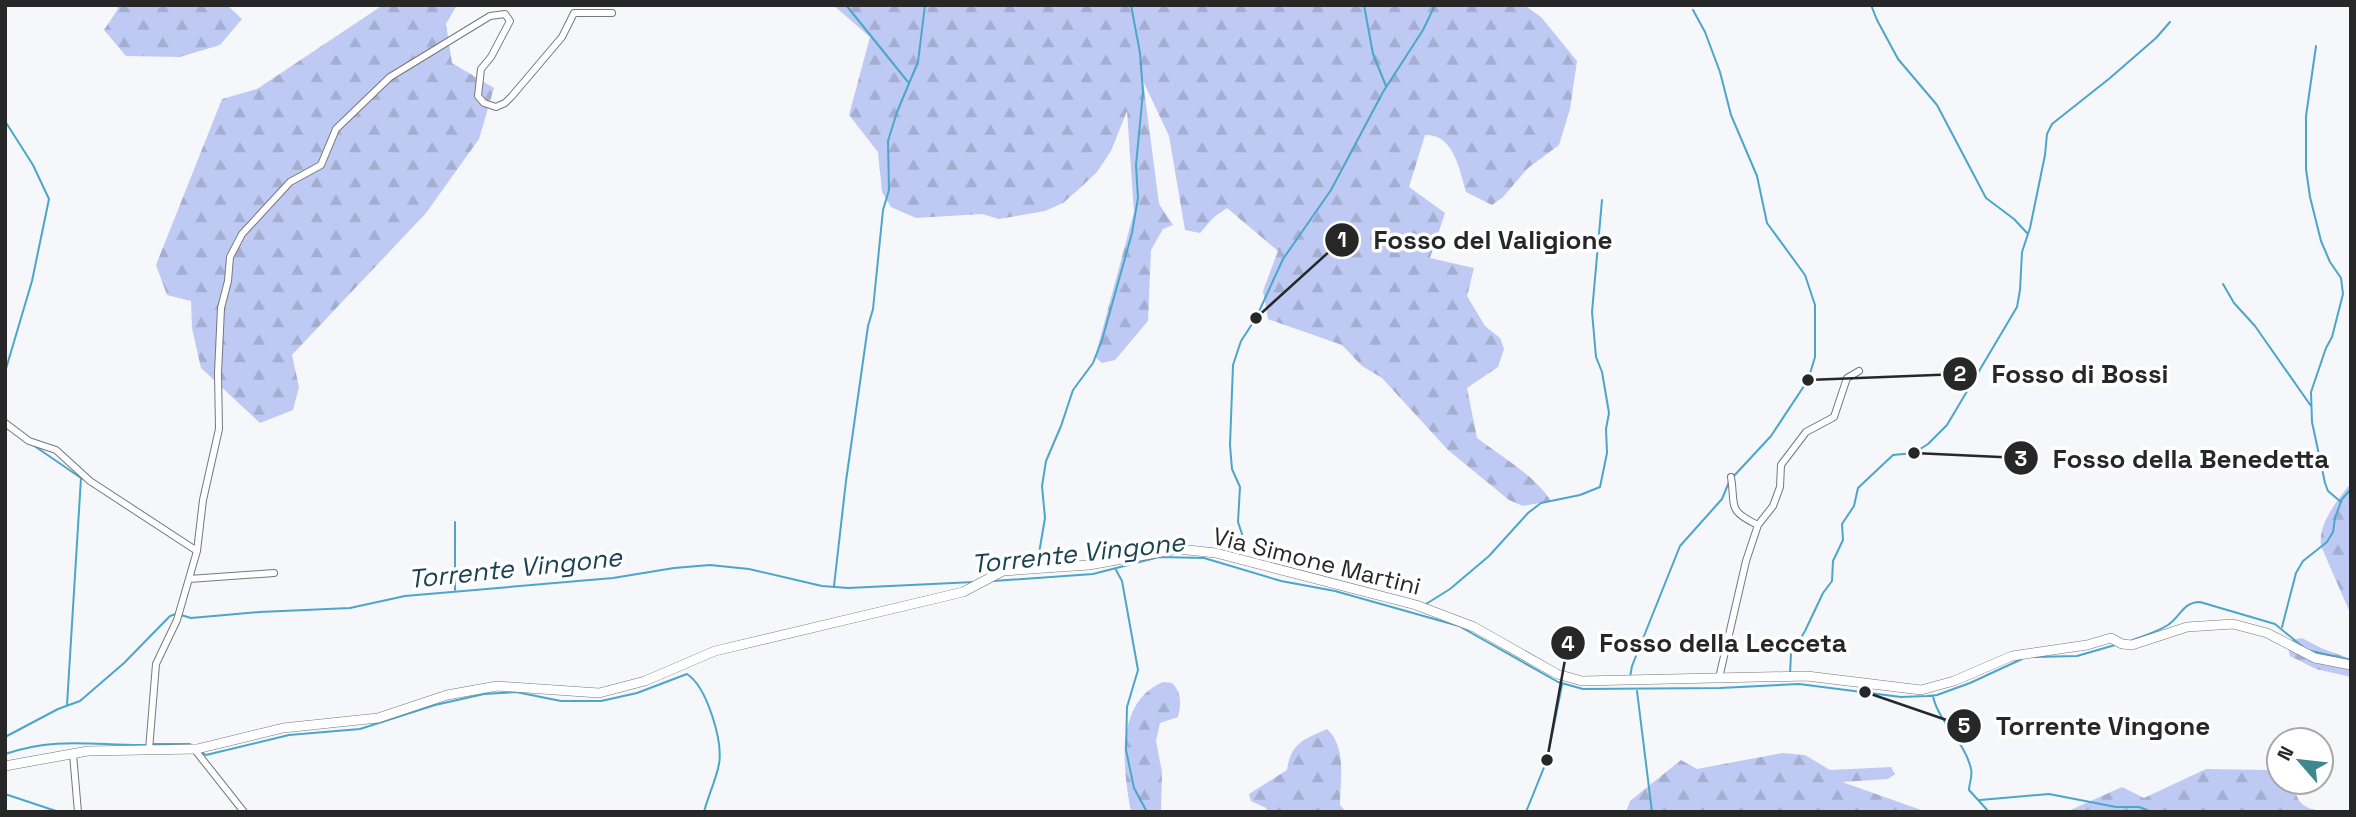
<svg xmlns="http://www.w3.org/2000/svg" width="2356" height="817" font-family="'Space Grotesk',sans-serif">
<defs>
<pattern id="forest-firs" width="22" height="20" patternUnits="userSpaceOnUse" patternTransform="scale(1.75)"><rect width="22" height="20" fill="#becaf3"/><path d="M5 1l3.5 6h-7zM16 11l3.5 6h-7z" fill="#a3aed0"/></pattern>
</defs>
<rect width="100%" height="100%" fill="#f6f7fa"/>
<!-- forest -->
<path fill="url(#forest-firs)" d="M117 5H227L242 19 220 45 180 57 126 56 104 30 118 9Z
M383 5H457L446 24 452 63 494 88 479 139 426 213 292 355 299 387 293 410 260 423 201 368 192 328 191 301 167 295 156 265 222 99 257 89Z
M833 5H1524L1541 17 1577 61 1570 109 1559 145 1528 168 1503 197 1492 205 1466 192C1460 172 1454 133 1425 135L1409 187 1445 213 1430 258 1474 268 1467 296 1485 326 1500 338 1504 349 1498 367 1467 388 1477 438C1503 458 1532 473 1551 501L1523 506 1509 500 1448 450 1382 378 1362 366 1342 345 1268 319 1263 291 1278 251 1227 208 1214 217 1200 233 1185 230 1169 136 1143 81 1159 204 1173 225 1163 229 1151 250 1148 321 1115 360 1102 363 1095 357 1134 212 1127 111 1111 151 1097 172 1080 188 1063 203 1045 211 999 219 982 214 916 218 891 207 882 192 878 152 849 115 870 37Z
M2351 483V615L2321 546C2318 523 2337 501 2351 483Z
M2302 638 2321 648 2348 658 2351 656V677L2316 669 2290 656 2288 648 2292 640Z
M1163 682 1172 683C1182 693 1181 704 1178 717L1160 723 1156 741 1162 772 1161 812H1131C1123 769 1114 703 1163 682Z
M1327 729C1347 747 1340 780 1340 805L1346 812H1267L1266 808 1251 801 1249 794 1287 770C1291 742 1305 739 1327 729Z
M1782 753 1805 755 1830 770 1891 767 1895 774 1888 779 1842 782 1927 812H1626L1630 801 1681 760 1697 769Z
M2206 769 2270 770 2279 777V782H2286L2295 788C2297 809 2313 810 2331 812H2066L2122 787 2144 798Z"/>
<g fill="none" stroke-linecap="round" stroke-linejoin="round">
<!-- stream -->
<path stroke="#4ba6ca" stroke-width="2" d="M846 5 908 82
M1364 5 1373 54 1386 86
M1871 5 1877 20 1898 59 1937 105 1986 198 2014 219 2027 233
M1693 10 1705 32 1720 72 1731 115 1757 176 1767 223 1805 275 1815 305V357L1808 380 1771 436 1732 478
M2316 46 2306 116V169L2310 197 2321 241 2330 262 2341 278 2343 294 2332 337 2326 348 2311 392 2312 422 2325 483 2328 491 2341 502
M5 121 33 165 49 199 32 281 5 372
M2223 284 2234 303 2255 326 2311 406
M33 445 81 478 67 705
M1242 556V534L1238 522 1240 487 1232 469 1230 445 1233 365 1241 341 1256 318 1283 259 1331 190 1383 92 1423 30 1435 5
M1037 565 1045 518 1042 486 1046 461 1061 426 1073 390 1093 363 1102 340 1132 233 1138 198 1136 165 1143 92 1140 53 1131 5
M1116 570 1122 581 1138 670 1127 707 1126 750 1134 788 1147 812
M993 581 1093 574 1159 557 1204 558 1281 581 1335 591 1459 626 1558 682 1583 689 1720 688 1799 684 1901 697 1927 696 1937 695 1970 683 2022 659
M834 586 846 481 868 326 873 309 883 210 889 190 888 141 897 112 918 62 925 5
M455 590V522
M1426 604 1450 589 1489 556 1528 513 1541 503 1580 495 1600 487 1607 453 1606 429 1609 413 1602 372 1596 357 1592 312 1602 200
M181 615 191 618 260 612 350 608 405 596 613 578 674 568 710 565 749 569 822 586 848 588 974 582
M2282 627 2296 573 2303 561 2327 542 2333 532 2335 518 2342 499 2351 489
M2130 641C2143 636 2157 632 2168 625 2181 616 2183 602 2200 602L2275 624 2303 647
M2311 651 2351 660
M2034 657 2077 656 2115 645
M1790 674 1791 654 1805 631 1823 593 1832 581 1833 561 1843 540 1842 524 1854 506 1858 488 1893 455 1914 453 1928 444 1947 425 2017 307 2020 290 2022 252 2030 228 2045 155 2047 134 2052 124 2110 78 2156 38 2170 22
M1630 677 1632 666 1680 546 1722 499 1729 482
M1637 691 1652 812
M1933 696C1938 722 1965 741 1971 769 1973 776 1969 783 1969 790L1989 812
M5 737 58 709 80 701 124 663 170 616 176 614
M153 744H190L193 746
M200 751 206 755 289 735 360 729 435 705 484 694 516 692 561 701H601L637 693 687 674C707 687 723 741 719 764 716 780 708 796 704 812
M5 754C57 736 96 746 148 745
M5 794 59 812
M1980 800 2049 794 2116 807H2139L2152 812
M1526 812 1547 760 1562 685"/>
<!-- street casing -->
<g stroke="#76777a" stroke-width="8">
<path id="street" d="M5 423 29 441 56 450 90 481 197 551
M1731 477C1736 506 1726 510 1758 525
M189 579 274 573
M1719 678 1746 561 1758 525 1773 506 1780 487 1781 465 1806 432 1834 417 1847 378 1859 371
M149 750 156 664 177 620 197 551 203 500 219 429 218 373 221 308 228 281 230 257 242 234 290 182 321 165 336 129 390 77 490 16 505 14 510 21 491 57 481 69 478 96 484 103 496 107 505 103 512 96 562 37 574 13H612
M195 750 244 812
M73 754 78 812"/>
</g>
<!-- secondary casing -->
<g stroke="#76777a" stroke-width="10">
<path id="secondary" d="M5 766 88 751 197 749 283 728 378 718 447 695 497 686 599 693 645 681 715 651 963 592 1003 571 1089 565 1178 549 1216 553 1416 605 1474 627 1557 674 1582 681 1807 676 1921 690 1954 681 2012 656 2087 645 2111 638 2122 644 2132 645 2187 627 2233 624 2267 633 2315 658 2351 665"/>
</g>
<!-- street -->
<use href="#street" stroke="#fff" stroke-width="6"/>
<!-- secondary -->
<use href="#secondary" stroke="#fff" stroke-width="9"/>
</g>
<g text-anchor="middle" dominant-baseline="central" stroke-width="7" stroke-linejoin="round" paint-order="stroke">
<!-- street labels -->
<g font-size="24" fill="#272728" stroke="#fff">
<text transform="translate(1317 561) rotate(14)">Via Simone Martini</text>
</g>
<!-- water labels -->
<g font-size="26" font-style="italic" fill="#194252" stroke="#fff">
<text transform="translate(1078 553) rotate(-6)">Torrente Vingone</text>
<text transform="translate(515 568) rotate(-6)">Torrente Vingone</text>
</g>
</g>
<!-- callouts -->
<path fill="none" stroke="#272728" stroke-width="2.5" d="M1256 318L1342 240M1808 380L1960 374M1914 453L2021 458M1547 760L1568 643M1865 692L1964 726"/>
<g fill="#272728" stroke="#fff" stroke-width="2.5">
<circle cx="1256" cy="318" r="7"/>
<circle cx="1808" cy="380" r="7"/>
<circle cx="1914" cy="453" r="7"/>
<circle cx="1547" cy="760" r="7"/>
<circle cx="1865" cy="692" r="7"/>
<circle cx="1342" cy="240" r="18"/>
<circle cx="1960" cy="374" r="18"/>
<circle cx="2021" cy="458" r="18"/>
<circle cx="1568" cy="643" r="18"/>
<circle cx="1964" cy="726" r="18"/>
</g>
<g font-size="21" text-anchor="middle" font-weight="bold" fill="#fff">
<text x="1342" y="247">1</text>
<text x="1960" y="381">2</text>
<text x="2021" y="466">3</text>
<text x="1568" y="651">4</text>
<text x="1964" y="733">5</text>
</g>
<g font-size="26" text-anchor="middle" font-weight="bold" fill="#272728" stroke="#fff" stroke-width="7" stroke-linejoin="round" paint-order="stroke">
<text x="1493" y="249">Fosso del Valigione</text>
<text x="2080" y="383">Fosso di Bossi</text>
<text x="2191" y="468">Fosso della Benedetta</text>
<text x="1723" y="652">Fosso della Lecceta</text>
<text x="2103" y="735">Torrente Vingone</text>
</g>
<!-- border -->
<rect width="2356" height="817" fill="none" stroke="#272728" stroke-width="14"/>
<!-- north arrow -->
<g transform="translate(2300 761) rotate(298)"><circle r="33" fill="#ffffff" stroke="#a9a9a9" stroke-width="2"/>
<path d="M0-5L12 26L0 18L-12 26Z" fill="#3f868e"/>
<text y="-10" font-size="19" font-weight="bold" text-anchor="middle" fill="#272728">N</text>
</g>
</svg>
